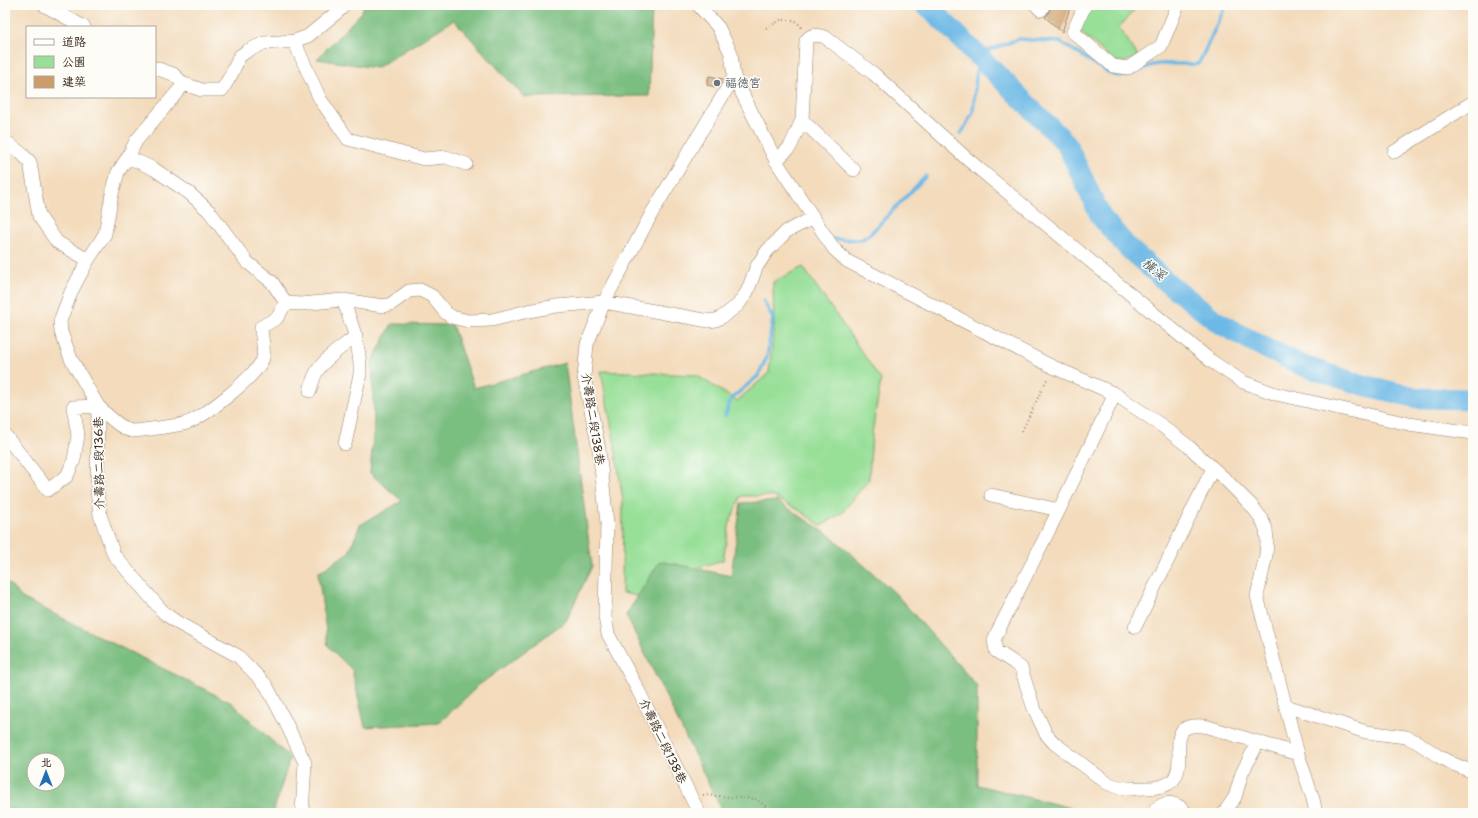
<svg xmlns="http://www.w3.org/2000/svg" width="1478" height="818" font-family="'Shantell Sans','LXGW WenKai TC',sans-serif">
<rect width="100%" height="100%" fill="#fdfcf7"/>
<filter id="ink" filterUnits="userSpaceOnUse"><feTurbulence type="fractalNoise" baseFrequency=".025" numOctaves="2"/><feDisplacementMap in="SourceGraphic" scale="8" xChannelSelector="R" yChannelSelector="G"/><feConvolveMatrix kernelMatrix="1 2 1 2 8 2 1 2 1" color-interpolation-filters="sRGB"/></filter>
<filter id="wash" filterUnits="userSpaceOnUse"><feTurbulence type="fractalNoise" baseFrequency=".012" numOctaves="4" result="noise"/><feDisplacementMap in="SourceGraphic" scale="16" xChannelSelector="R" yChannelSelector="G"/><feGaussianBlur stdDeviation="0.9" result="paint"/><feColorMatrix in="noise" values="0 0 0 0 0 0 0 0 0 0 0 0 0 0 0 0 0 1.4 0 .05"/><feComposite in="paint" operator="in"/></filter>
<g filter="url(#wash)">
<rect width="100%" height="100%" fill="#f3dbbc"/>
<!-- green -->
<path fill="#98df98" stroke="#6a845b" d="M1089 5H1139L1119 27 1138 56 1125 62 1114 61 1078 30Z
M803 267 881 380 872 433 869 479 842 513 821 526 802 512 772 496H741L730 522 723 560 670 576 648 598 622 593 623 501 614 440 601 371 696 375 737 401 769 373 774 327 773 282Z"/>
<!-- forest -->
<path fill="#7abe80" stroke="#5a744f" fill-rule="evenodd" d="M364 5H652L649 96 524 97 454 20 376 68 317 59 361 13Z
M392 324 452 325 474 388 565 363 592 566 566 621 479 685 439 723 365 727 352 670 328 646 318 573 349 552 360 525 402 501 370 473 374 426 372 362Z
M777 501 832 537 894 592 977 686V785L1092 813H723L626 615 660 561 731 576 741 503Z
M5 580 22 598 232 703 290 758 273 813H5ZM34 760H58V784H34Z"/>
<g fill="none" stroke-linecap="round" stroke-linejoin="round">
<!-- stream -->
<path stroke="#6db9e6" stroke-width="3.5" d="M961 134 973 112 978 54 1019 39 1060 42 1111 74C1131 81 1136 69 1153 65 1162 62 1186 65 1198 64L1202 57 1226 5
M833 239 861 240 870 234 926 176
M725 416 731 399 758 376 767 357 773 318 763 300"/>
<!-- river -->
<path stroke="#6db9e6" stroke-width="21" d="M925 5 930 8 1066 143 1101 217 1128 248 1169 284 1219 323 1267 349 1306 367 1363 385 1418 398 1473 399"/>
</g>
<g id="blocks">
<!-- building -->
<path fill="#cc9d68" d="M1052 5H1067L1070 8 1062 32 1045 17 1048 14Z
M709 76 723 79 718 87 707 85Z"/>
</g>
</g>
<g filter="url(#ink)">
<use href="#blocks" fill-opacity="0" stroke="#97826d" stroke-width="1"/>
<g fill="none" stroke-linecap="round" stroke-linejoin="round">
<!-- minor casing -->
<g stroke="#97826d" stroke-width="14">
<path id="minor" d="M44 5 84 27
M698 5 718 27 731 53 734 77 776 161 834 249 847 261 1053 367 1115 394 1161 425 1188 446 1225 479 1251 505 1261 518 1266 529 1267 541 1266 555 1257 596 1298 754 1313 799 1316 813
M1036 5 1041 10 1044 5
M1085 5 1073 32 1113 66 1128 68 1161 46 1178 5
M294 41 320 99 348 139 424 159 446 157 466 164
M155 68 173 74 184 84 202 90H222L231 75 240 56 247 51 264 43 294 41 308 36 341 9 343 5
M802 120 854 170
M5 141 21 153 30 162 39 216 57 242 88 260 105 234 112 194 118 172 128 157 154 169 189 193 209 211 247 262 272 282 286 303 301 304 343 300 383 306 391 304 409 291 420 290 432 296 446 313 452 317 468 321 492 320 528 311 557 306 604 302 709 321 716 320 722 317 738 305 747 292 757 266 767 251 787 231 813 218
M1394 152 1473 102
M128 157 136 141 184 84
M776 161 790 147 802 120 806 41C811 33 818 35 825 37L874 74 966 158 1211 361 1243 382 1276 394 1409 424 1473 433
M88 260 71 292 60 321 61 332 71 359 98 406 97 491 100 515 114 555 164 613 178 623 238 656 266 685 286 723 305 763 302 813
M343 300C352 324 361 348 360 374L345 444
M310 391C312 384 313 376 318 370 327 356 344 346 356 336
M1115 394 1059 510 998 631 994 640 996 651 1013 662 1021 668 1033 706 1046 734 1054 743 1107 783C1120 789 1133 789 1147 788 1155 788 1168 786 1173 780 1190 760 1160 718 1208 727L1298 754
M5 435 48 490 67 476 74 460 78 435 73 407 98 406C106 414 121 429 132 431 138 431 182 425 187 423 204 417 259 374 263 358 265 352 261 334 261 327L277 318 286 303
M991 495 1059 510
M1135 627 1213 468
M1286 706 1366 732 1406 737 1417 742 1438 756 1451 763 1473 772
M699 813 638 690 608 634 605 617 607 523 599 449 584 377 587 344 604 302 653 211 734 77
M1154 813C1157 805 1169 801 1176 805 1181 806 1183 810 1186 813
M1224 813 1235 797 1242 773 1258 742"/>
</g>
<!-- path -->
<path stroke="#97826d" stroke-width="2" stroke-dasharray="1 3" stroke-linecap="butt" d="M766 28 781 20H795L802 28
M1022 431 1048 377
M703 795 756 799 774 813"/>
<!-- minor -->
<use href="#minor" stroke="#fff" stroke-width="13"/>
</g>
</g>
<!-- markers -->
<circle fill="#6b7280" stroke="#fdfcf7" stroke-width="1.5" cx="717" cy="83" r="4"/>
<g text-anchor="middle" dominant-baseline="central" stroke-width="3" stroke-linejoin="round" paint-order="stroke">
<!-- worship labels -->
<g font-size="12" fill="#5b616d" stroke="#fdfcf7" text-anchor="start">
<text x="725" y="83">福德宮</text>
</g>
<!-- street labels -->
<g font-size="12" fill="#3b2a1e" stroke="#fdfcf7">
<text transform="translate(593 419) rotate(81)">介壽路二段138巷</text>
<text transform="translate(99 463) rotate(-91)">介壽路二段136巷</text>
<text transform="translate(663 741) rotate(64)">介壽路二段138巷</text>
</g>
<!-- water labels -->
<g font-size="13" font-style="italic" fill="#4c5c64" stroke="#fdfcf7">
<text transform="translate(1154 269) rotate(39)">橫溪</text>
</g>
</g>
<!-- margin -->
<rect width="1478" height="818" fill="none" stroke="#fdfcf7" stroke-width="20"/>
<!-- legend -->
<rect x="26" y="26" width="130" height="72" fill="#fdfcf7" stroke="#afa8a0"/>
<rect x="34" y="39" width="20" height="6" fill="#ffffff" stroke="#afa8a0"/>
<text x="62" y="46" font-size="12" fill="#3b2a1e">道路</text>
<rect x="34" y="56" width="20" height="12" fill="#98df98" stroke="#afa8a0"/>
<text x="62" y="66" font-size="12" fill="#3b2a1e">公園</text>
<rect x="34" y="76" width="20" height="12" fill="#cc9d68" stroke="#afa8a0"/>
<text x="62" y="86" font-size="12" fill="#3b2a1e">建築</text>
<!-- north arrow -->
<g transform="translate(46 772)"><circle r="19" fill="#fdfcf7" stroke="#afa8a0"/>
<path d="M0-3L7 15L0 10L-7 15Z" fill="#1f6fb2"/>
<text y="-6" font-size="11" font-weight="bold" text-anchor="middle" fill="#3b2a1e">北</text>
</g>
</svg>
